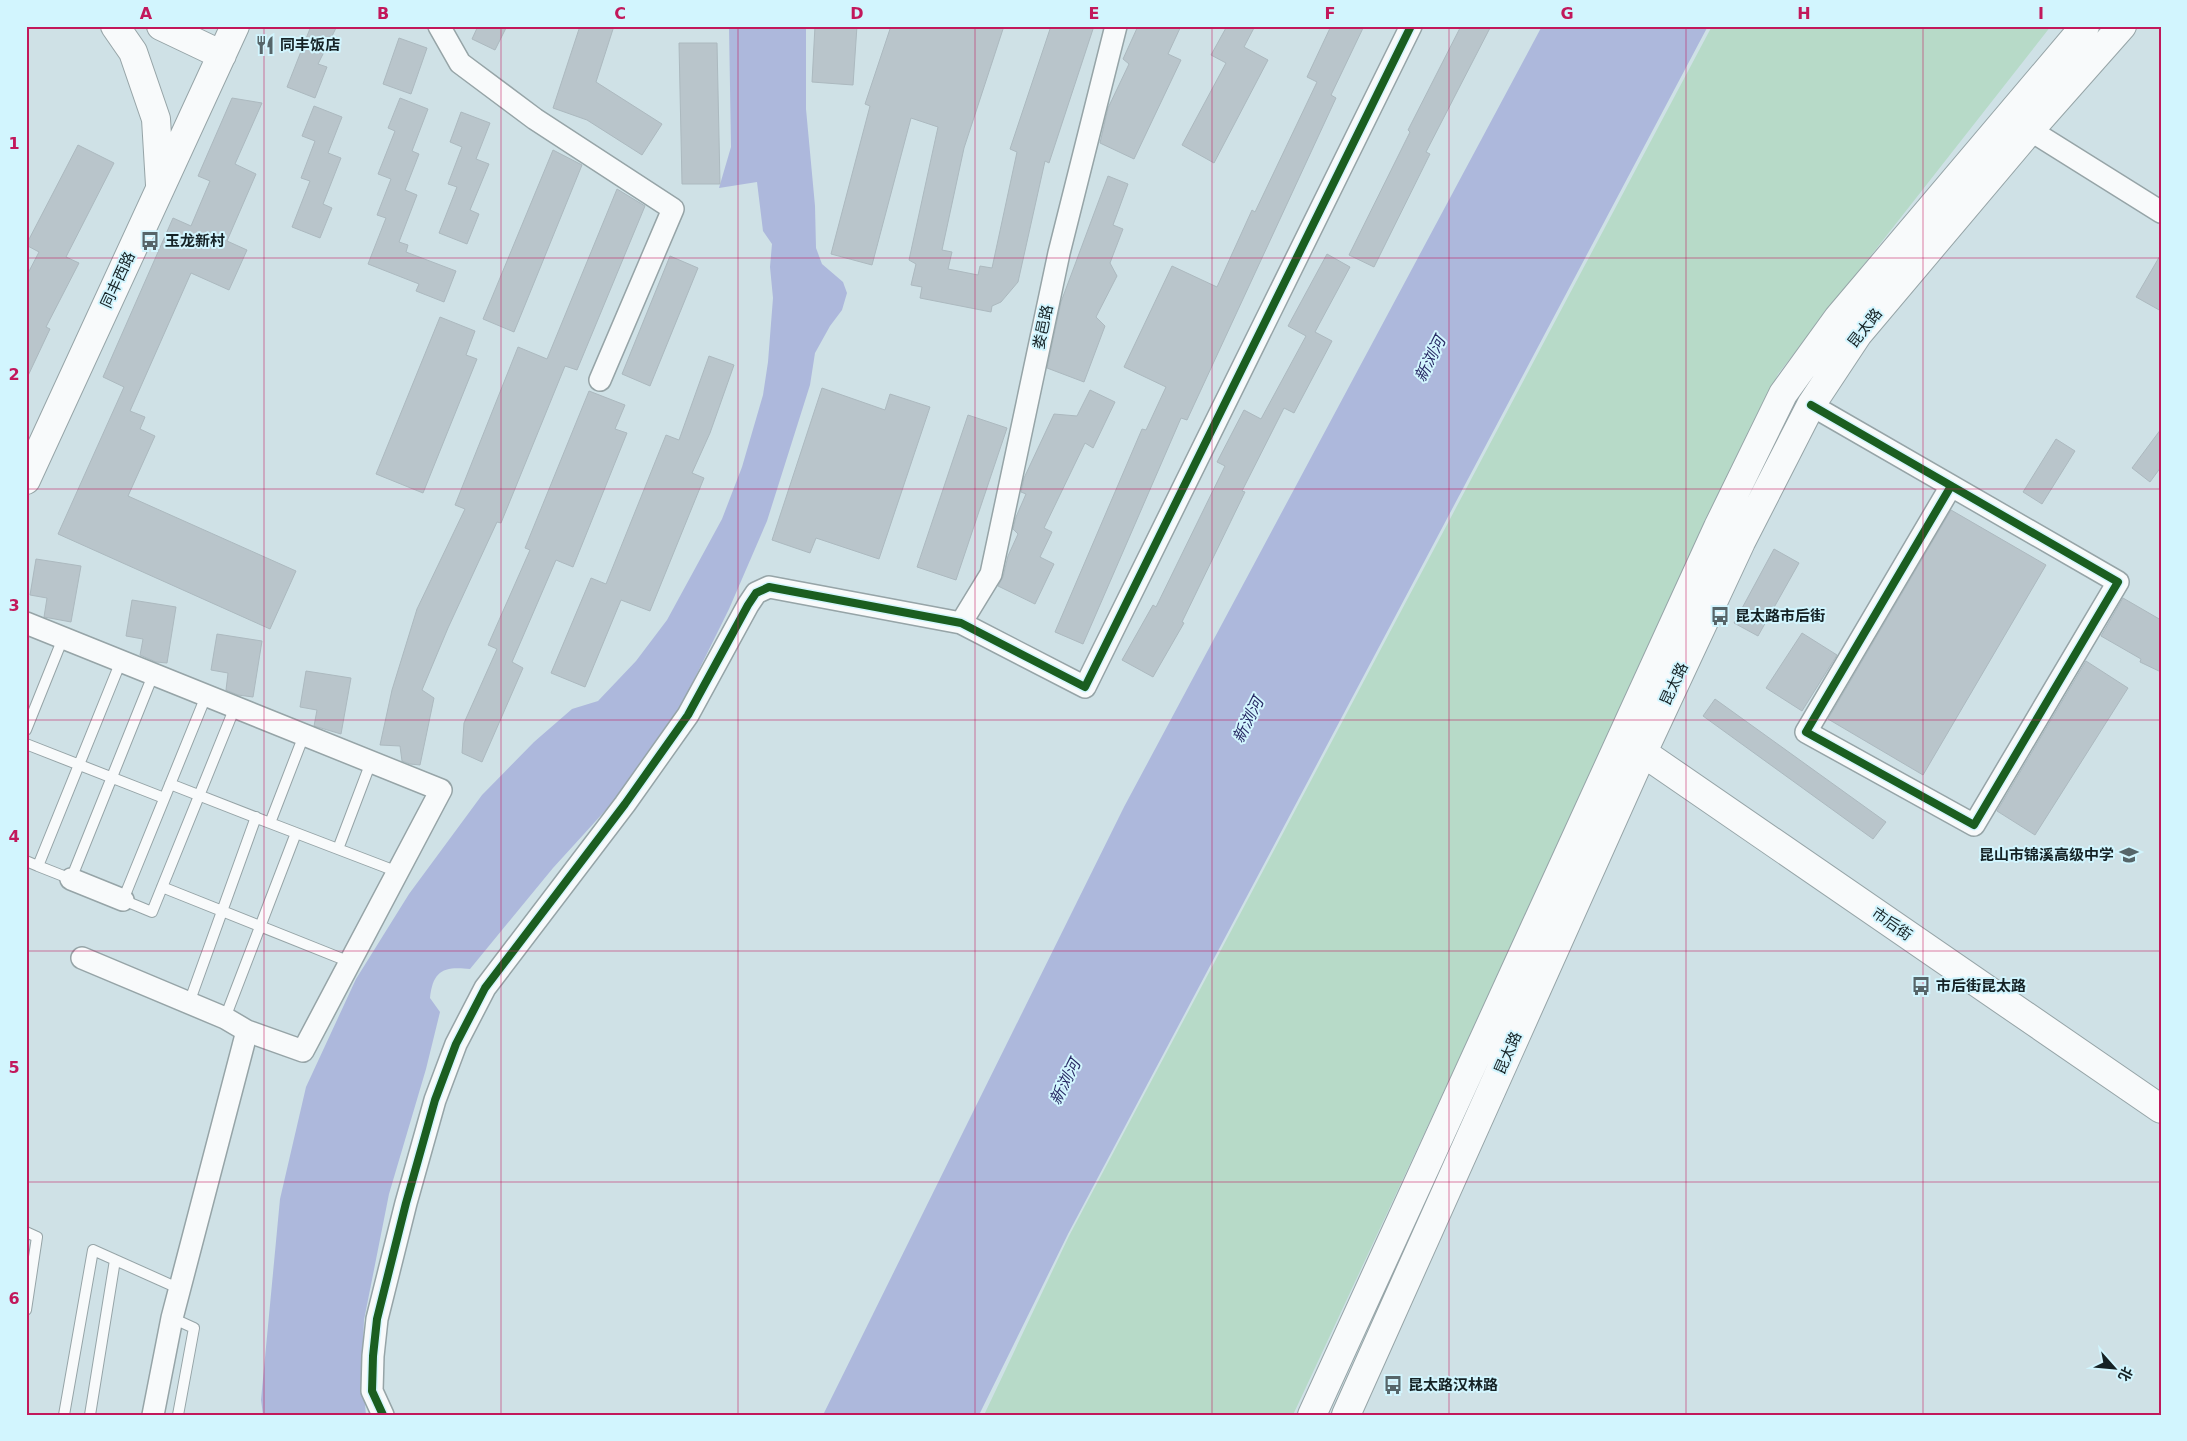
<svg xmlns="http://www.w3.org/2000/svg" width="2187" height="1441" font-family="'DejaVu Sans','Noto Sans SC',sans-serif">
<rect width="100%" height="100%" fill="#cfe1e6"/>
<!-- green -->
<path fill="#b7dac8" d="M1712 26H2051L1778 374 1293 1415H984L1069 1236Z"/>
<!-- water -->
<path fill="#adb8dc" d="M729 26H806V109L815 206 816 248 822 264 843 282 847 293 842 310 830 326 815 353 810 385 767 521 729 609 683 702 614 801 553 868 470 969C443 966 433 971 430 998L440 1012 426 1069 389 1194 364 1320 362 1371 366 1415H263L261 1400 280 1199 306 1087 356 979 409 894 482 795 534 742 572 709 598 701 636 661 667 620 722 519 742 467 763 395 768 362 773 298 770 267 772 244 763 231 757 182 719 188 731 147Z
M1542 26H1708L1068 1234 979 1415H823L1124 807Z"/>
<!-- building -->
<path fill="#b9c5cb" stroke="#acb9bf" d="M311 26H337L318 64 327 67 315 98 287 87Z
M478 26H507L495 50 472 39Z
M580 26H614L596 82 662 124 642 155 587 120 553 108Z
M815 26H857L853 85 812 82Z
M891 26H1004L964 148 942 250 952 252 948 269 978 275 980 266 992 268 1017 152 1010 149 1051 26H1094L1049 163 1045 161 1018 282 1001 302 992 306 991 312 920 298 922 287 911 285 916 264 909 260 938 127 911 118 872 265 831 254 870 106 865 104Z
M1138 26H1181L1168 54 1181 60 1134 159 1100 143 1108 108 1129 64 1123 59Z
M1227 26H1255L1244 47 1268 60 1214 163 1182 145 1226 63 1211 55Z
M1331 26H1364L1331 95 1336 98 1187 420 1181 418 1083 644 1055 632 1142 429 1146 430 1166 387 1124 367 1172 266 1217 287 1252 210 1255 212 1317 82 1307 77Z
M1461 26H1491L1426 152 1430 154 1374 267 1349 255 1410 132 1408 130Z
M399 38 427 48 411 94 383 84Z
M679 43H717L720 184H682Z
M232 98 262 103 235 164 256 174 227 241 247 250 229 290 191 273 130 411 145 417 140 429 155 436 128 496 296 571 270 629 58 534 124 387 103 377 173 218 191 226 210 181 198 176Z
M400 98 428 109 412 151 419 154 405 190 417 195 399 242 408 245 406 252 456 271 444 302 416 291 419 284 368 264 386 218 377 215 391 179 378 174 395 131 388 128Z
M314 106 342 117 328 153 341 158 323 204 332 208 320 238 292 227 310 181 301 178 315 141 302 136Z
M461 112 490 123 476 159 489 164 470 210 479 214 467 244 439 233 457 187 448 184 462 147 450 142Z
M78 145 114 163 66 257 79 263 46 327 50 329 26 380V277L39 252 26 245Z
M553 150 582 165 514 332 483 319Z
M1108 176 1128 184 1113 225 1123 229 1110 263 1117 276 1096 317 1105 326 1084 382 1047 368 1061 302Z
M617 189 645 206 577 370 565 366 501 523 497 522 448 628 422 690 434 698 420 765 410 764 402 761 400 746 380 745 392 690 417 609 465 509 455 505 518 347 547 359Z
M1327 254 1350 267 1315 332 1332 341 1294 413 1284 408 1242 491 1245 492 1182 622 1184 623 1153 677 1122 660 1153 605 1156 607 1225 466 1217 462 1244 410 1261 419 1306 336 1288 326Z
M2161 254V311L2136 297Z
M670 256 698 268 650 386 622 374Z
M440 317 475 331 466 355 477 359 423 493 376 474Z
M709 356 734 365 710 433 692 473 704 478 650 611 621 600 585 687 551 673 591 578 606 584 666 435 679 440Z
M822 388 885 410 890 394 930 407 879 559 816 538 810 553 772 540Z
M1090 390 1115 402 1093 448 1085 443 1044 528 1052 532 1040 557 1054 564 1035 604 998 586 1003 577 1008 556 1018 534 1013 529 1016 517 1026 494 1021 492 1024 478 1054 414 1077 416Z
M589 391 625 405 615 429 627 433 573 567 556 560 512 662 523 668 482 762 462 753 464 723 497 649 488 645 530 550 525 548Z
M968 415 1007 428 956 580 917 567Z
M2161 429V467L2150 482 2132 468Z
M2056 439 2075 451 2042 504 2023 492Z
M1951 510 2046 565 1923 775 1828 719Z
M1774 549 1799 563 1758 636 1734 623Z
M36 559 81 566 71 622 44 617 47 598 30 595Z
M2123 598 2161 620V672L2140 662 2141 659 2101 636Z
M132 600 176 607 167 663 156 662 140 655 143 639 126 636Z
M1802 633 1837 655 1802 711 1766 688Z
M217 634 262 641 253 697 238 695 226 690 228 673 211 670Z
M2086 661 2128 688 2035 835 1997 811Z
M306 671 351 678 341 734 314 726 317 710 300 707Z
M1715 699 1886 822 1873 839 1703 716Z"/>
<g fill="none" stroke-linecap="round" stroke-linejoin="round">
<!-- lane casing -->
<g stroke="#96a4a7" stroke-width="12">
<path id="lane" d="M121 661 38 866 71 879 153 675
M206 696 123 900 152 912 235 707
M26 730 63 638
M26 744 164 798
M170 784 270 823 304 735
M270 823 398 872
M338 849 371 762
M26 861 38 866
M162 887 350 962
M189 1003 256 817
M225 1018 296 833
M26 1232 37 1237 26 1310
M172 1318 194 1328 178 1415
M64 1415 93 1250 180 1289
M90 1415 115 1260"/>
</g>
<!-- street casing -->
<g stroke="#96a4a7" stroke-width="24">
<path id="street" d="M439 26 460 63 535 119 673 209 600 380
M2030 130 2161 212
M1811 405 2118 582 1974 825 1806 732 1951 486
M26 623 441 790 303 1051 247 1031 225 1018 82 958
M961 623 991 574 1059 253 1116 26
M71 879 123 900
M153 1415 172 1318 247 1031
M383 1415 372 1391 373 1356 377 1319 406 1203 435 1100 456 1044 485 988 625 804 688 715 748 605 756 593 769 587 961 623 1085 687 1411 26"/>
</g>
<!-- secondary casing -->
<g stroke="#96a4a7" stroke-width="30">
<path id="secondary" d="M115 26 133 52 156 119 160 185
M161 26 222 55
M26 480 235 26
M1629 743 2161 1109
M1312 1415 1718 527 1783 394 1838 318 2085 26
M1346 1415 1643 752 1741 542 1811 405 1858 334 2030 130 2122 26"/>
</g>
<!-- lane -->
<use href="#lane" stroke="#f8fafb" stroke-width="10"/>
<!-- street -->
<use href="#street" stroke="#f8fafb" stroke-width="21"/>
<!-- secondary -->
<use href="#secondary" stroke="#f8fafb" stroke-width="28"/>
<!-- cycleway casing -->
<g stroke="#d2f5fe" stroke-width="11">
<path id="cycleway" d="M1811 405 2118 582 1974 825 1806 732 1951 486
M383 1415 372 1391 373 1356 377 1319 406 1203 435 1100 456 1044 485 988 625 804 688 715 748 605 756 593 769 587 961 623 1085 687 1411 26"/>
</g>
<!-- cycleway -->
<use href="#cycleway" stroke="#1b5e20" stroke-width="8"/>
</g>
<!-- grid -->
<path fill="none" stroke="#c2185b" stroke-width="1" stroke-opacity="0.55" d="M264 26V1415M501 26V1415M738 26V1415M975 26V1415M1212 26V1415M1449 26V1415M1686 26V1415M1923 26V1415M26 258H2161M26 489H2161M26 720H2161M26 951H2161M26 1182H2161"/>
<!-- icons -->
<defs>
<g id="restaurant-bare" transform="scale(1.5)"><path d="M-5-6h1v4h1v-4h1v4h1v-4h1v5L-1.5 .5V6h-2V.5L-5-1ZM5-6V6H3V1.5H1.5Q1.5-4 5-6Z" fill="#566569" stroke="#d2f5fe" stroke-width="2.5" paint-order="stroke"/></g>
<g id="bus-bare" transform="scale(1.5)"><path d="M-5-6H5V4H4V6H2V4H-2V6H-4V4H-5ZM-3.5-4V0h7V-4ZM-3.5 1.2v1.5H-2V1.2ZM2 1.2v1.5H3.5V1.2Z" fill="#566569" stroke="#d2f5fe" stroke-width="2.5" paint-order="stroke"/></g>
<g id="school-bare" transform="scale(1.5)"><path d="M0-5L7-2L0 1L-7-2ZM-4 1L0 2.5L4 1V4Q0 6-4 4Z" fill="#566569" stroke="#d2f5fe" stroke-width="2.5" paint-order="stroke"/></g>
</defs>
<g fill-rule="evenodd">
<use href="#restaurant-bare" x="265" y="45"/>
<use href="#bus-bare" x="150" y="241"/>
<use href="#bus-bare" x="1720" y="616"/>
<use href="#school-bare" x="2129" y="855"/>
<use href="#bus-bare" x="1921" y="986"/>
<use href="#bus-bare" x="1393" y="1385"/>
</g>
<g text-anchor="middle" dominant-baseline="central" stroke-width="4" stroke-linejoin="round" paint-order="stroke">
<!-- poi labels -->
<g font-size="15" font-weight="bold" fill="#152225" stroke="#d2f5fe" text-anchor="start">
<text x="280" y="45">同丰饭店</text>
<text x="165" y="241">玉龙新村</text>
<text x="1735" y="616">昆太路市后街</text>
<text x="2114" y="855" text-anchor="end">昆山市锦溪高级中学</text>
<text x="1936" y="986">市后街昆太路</text>
<text x="1408" y="1385">昆太路汉林路</text>
</g>
<!-- street labels -->
<g font-size="15" fill="#152225" stroke="#d2f5fe">
<text transform="translate(118 280) rotate(-65)">同丰西路</text>
<text transform="translate(1043 327) rotate(-78)">娄邑路</text>
<text transform="translate(1865 328) rotate(-52)">昆太路</text>
<text transform="translate(1674 684) rotate(-65)">昆太路</text>
<text transform="translate(1892 924) rotate(35)">市后街</text>
<text transform="translate(1508 1053) rotate(-66)">昆太路</text>
</g>
<!-- water labels -->
<g font-size="16" font-style="italic" fill="#262863" stroke="#d2f5fe">
<text transform="translate(1430 359) rotate(-63)">新浏河</text>
<text transform="translate(1248 720) rotate(-63)">新浏河</text>
<text transform="translate(1065 1082) rotate(-63)">新浏河</text>
</g>
</g>
<!-- border -->
<rect width="2187" height="1441" fill="none" stroke="#d2f5fe" stroke-width="55"/>
<!-- north arrow -->
<g transform="translate(2114 1368) rotate(117)" stroke="#d2f5fe" stroke-width="4" paint-order="stroke">
<path d="M0-4L9 19L0 12L-9 19Z" fill="#152225"/>
<text y="-8" font-size="14" font-weight="bold" text-anchor="middle" fill="#152225">北</text>
</g>
<rect x="28" y="28" width="2132" height="1386" fill="none" stroke="#c2185b" stroke-width="2"/>
<g font-size="16" text-anchor="middle" font-weight="bold" fill="#c2185b">
<text x="146" y="19">A</text>
<text x="383" y="19">B</text>
<text x="620" y="19">C</text>
<text x="857" y="19">D</text>
<text x="1094" y="19">E</text>
<text x="1330" y="19">F</text>
<text x="1567" y="19">G</text>
<text x="1804" y="19">H</text>
<text x="2041" y="19">I</text>
<text x="14" y="149">1</text>
<text x="14" y="380">2</text>
<text x="14" y="611">3</text>
<text x="14" y="842">4</text>
<text x="14" y="1073">5</text>
<text x="14" y="1304">6</text>
</g>
</svg>
